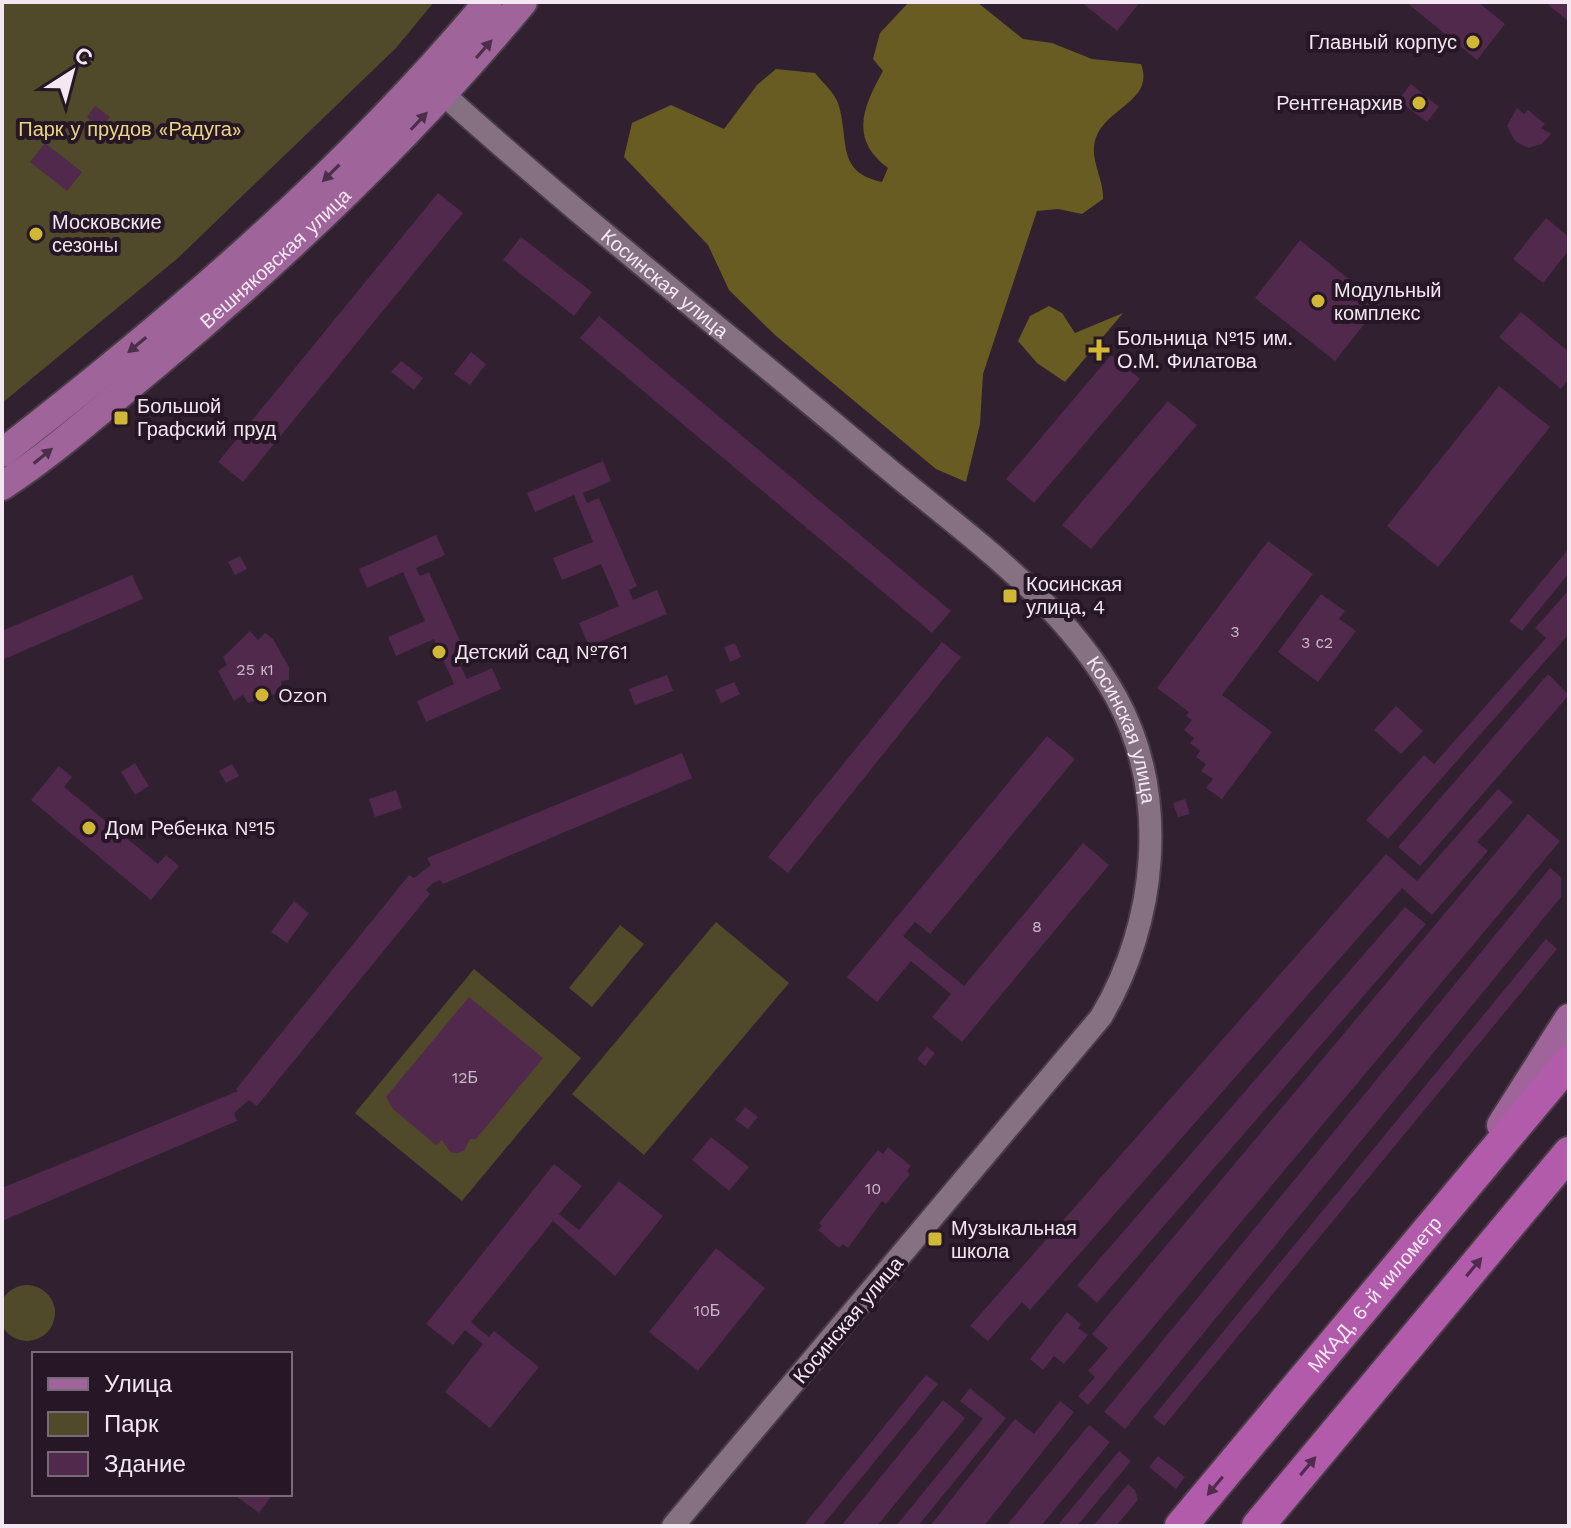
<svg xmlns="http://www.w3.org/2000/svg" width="1571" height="1528" font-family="'Work Sans',sans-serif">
<rect width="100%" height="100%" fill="#312030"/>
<!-- green -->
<path fill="#514a2a" d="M2 2H434L396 48 178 258 2 403Z
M716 922 789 983 644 1155 572 1094Z
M620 925 644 944 592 1007 569 988Z
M474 969 581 1058 462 1201 355 1113Z
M-1 1313a28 28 0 1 1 56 0a28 28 0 1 1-56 0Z"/>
<!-- forest -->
<path fill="#685c23" d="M909 2H977L1023 39 1052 43 1092 59 1141 64C1154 99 1112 106 1098 133 1086 156 1104 176 1103 199L1082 214 1058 209 1037 211 983 374 980 424 966 482 936 469 775 335 729 290 708 245 624 157 632 123 671 105 724 129 757 85 776 69 815 73C822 82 834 92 838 103 850 140 835 172 882 182L888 168C849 139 863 107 883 71L873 59 880 33Z
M1049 306 1062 313 1075 333 1123 313 1065 382 1037 363 1018 341 1030 316Z"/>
<!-- building -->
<path fill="#50294c" d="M1081 2H1140L1117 31Z
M1406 2H1478L1505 24 1477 60Z
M1545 2H1569V22Z
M1411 84 1439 107 1427 122 1398 100Z
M95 106 110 117 101 128 87 117Z
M1517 108 1524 114 1528 110 1545 124 1541 128 1551 134 1542 144 1528 148 1515 141 1507 126Z
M45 143 82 172 67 191 30 162Z
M438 193 463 213 243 482 218 462Z
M1546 218 1569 237V250L1543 283 1513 259Z
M521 237 592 292 574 316 503 260Z
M1300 240 1380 304 1335 361 1255 298Z
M1521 312 1569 352V379L1561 389 1499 337Z
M599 316 951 611 932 633 580 338Z
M471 352 486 364 470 385 454 374Z
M1111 355 1140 379 1034 503 1006 479Z
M401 361 423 378 414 390 391 372Z
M1499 386 1550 427 1438 567 1387 526Z
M1168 401 1197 425 1091 549 1062 525Z
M603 461 611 481 583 493 587 503 599 498 637 586 629 590 633 600 657 590 667 614 589 646 579 623 619 606 601 564 562 580 553 558 593 542 574 495 535 512 527 493Z
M436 535 445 555 416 568 420 576 429 572 469 661 460 665 467 679 492 668 501 689 426 722 417 701 454 684 434 639 396 656 388 637 425 621 403 572 367 588 359 569Z
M1268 541 1313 574 1222 695 1272 732 1222 799 1206 788 1213 779 1201 771 1206 764 1196 757 1200 751 1190 743 1194 738 1184 730 1192 720 1186 716 1189 712 1157 688Z
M1569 548V573L1522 631 1509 621Z
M240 556 247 569 235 575 228 562Z
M132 575 143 599 2 660V631Z
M1569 590V634L1388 839 1366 820 1424 755 1434 764 1546 638 1535 628Z
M1321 594 1345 611 1339 619 1356 631 1318 682 1278 652Z
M250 631 258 640 265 633 273 639 289 667V680L281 681 282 692 248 703 243 695 234 701 218 671 227 665 223 657Z
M942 642 961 657 788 873 768 857Z
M735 643 741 657 730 662 724 647Z
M1548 674 1569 695 1420 866 1398 847Z
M667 675 673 691 635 705 629 689Z
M734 682 740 694 721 703 715 690Z
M1396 706 1423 731 1401 754 1374 730Z
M1047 736 1075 759 930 934 915 922 903 936 964 986 1083 843 1109 865 962 1042 932 1017 951 994 911 961 877 1002 847 977Z
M682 753 692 778 443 884 440 880 433 883 426 890 430 894 257 1106 249 1100 234 1113 237 1121 2 1221V1188L238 1091 236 1089 409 875 414 878 431 865 427 858Z
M135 763 149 786 135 795 121 772Z
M232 764 239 776 226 783 219 771Z
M59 766 72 777 64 787 158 864 166 855 179 866 151 900 31 800Z
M1498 789 1513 802 1477 842 1488 851 1432 915 1402 888 1030 1310 1022 1302 988 1341 970 1326 1386 854 1417 881Z
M396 790 402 808 375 817 369 799Z
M1185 799 1190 814 1178 817 1173 803Z
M1528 814 1560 841 1088 1405 1078 1396 1095 1377 1088 1371 1108 1348 1092 1334Z
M1550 868 1561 877V897L1125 1429 1104 1412Z
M294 901 309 913 287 943 271 932Z
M1405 907 1426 924 1097 1303 1077 1285Z
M1546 939 1557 949 1164 1426 1153 1417Z
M469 997 543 1058 476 1139H470L464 1151 457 1153 450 1152 442 1140 436 1145 393 1109 386 1097Z
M927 1047 935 1053 925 1066 917 1059Z
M745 1107 758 1117 748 1129 735 1120Z
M711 1137 749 1167 729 1191 692 1160Z
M888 1147 911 1166 907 1171 910 1174 886 1204 882 1201 848 1248 843 1244 839 1248 818 1230 822 1226 819 1223 878 1150 883 1154Z
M554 1164 582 1186 559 1214 579 1230 619 1181 663 1216 615 1276 553 1221 471 1322 489 1337 494 1331 539 1367 490 1428 445 1392 483 1344 465 1330 453 1345 426 1324Z
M716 1248 765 1288 698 1371 649 1332Z
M1067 1312 1081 1324 1078 1328 1088 1335 1064 1364 1054 1356 1043 1370 1030 1359Z
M926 1375 938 1384 822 1526H803Z
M970 1388 1006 1418 918 1526H896L983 1419 960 1401Z
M943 1400 965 1418 877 1526H841Z
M1060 1401 1074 1412 984 1526H930L1015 1419 1034 1434Z
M1089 1425 1110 1442 1041 1526H1006Z
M1119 1451 1131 1461 1077 1526H1057Z
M1158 1456 1185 1477 1176 1489 1149 1467Z
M1128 1484 1135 1490 1138 1500 1116 1526H1093Z
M233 1494H273L259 1513Z"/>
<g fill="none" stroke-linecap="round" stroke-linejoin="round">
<!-- minor casing -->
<g stroke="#493b47" stroke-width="26">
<g id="minor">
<path id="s1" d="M431 83C576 215 731 336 880 462 964 533 1062 599 1116 697 1170 795 1157 923 1101 1017L673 1526"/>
</g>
</g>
<!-- major casing -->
<g stroke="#493b47" stroke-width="32">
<g id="major">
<path d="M2 453C177 317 345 173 488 2"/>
<path id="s2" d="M2 486C56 451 105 406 155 365 288 254 412 136 523 2"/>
<path d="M1501 1125 1569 1018"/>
</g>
</g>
<!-- highway casing -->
<g stroke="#493b47" stroke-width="36">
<g id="highway">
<path id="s3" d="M1181 1526 1569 1062"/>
<path d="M1258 1526 1569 1153"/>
</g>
</g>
<!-- minor -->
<use href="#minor" stroke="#857182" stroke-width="22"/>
<!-- major -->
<use href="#major" stroke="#9f649a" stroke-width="28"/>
<!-- highway -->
<use href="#highway" stroke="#b15baa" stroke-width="32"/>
</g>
<!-- one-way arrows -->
<defs><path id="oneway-solid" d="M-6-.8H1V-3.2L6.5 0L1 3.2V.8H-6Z" transform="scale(2)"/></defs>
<g fill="#4b2e49">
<use href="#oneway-solid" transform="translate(484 49) rotate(-49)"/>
<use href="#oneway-solid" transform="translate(419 121) rotate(-47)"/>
<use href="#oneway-solid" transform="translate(331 173) rotate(135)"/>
<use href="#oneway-solid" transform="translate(137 345) rotate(140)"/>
<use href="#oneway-solid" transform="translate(43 456) rotate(-39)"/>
</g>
<g fill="#502b4e">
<use href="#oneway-solid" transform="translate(1474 1267) rotate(-50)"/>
<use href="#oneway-solid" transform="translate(1308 1466) rotate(-50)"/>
<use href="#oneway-solid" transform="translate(1215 1486) rotate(130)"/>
</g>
<!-- markers -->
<g fill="#d1b736" stroke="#271726" stroke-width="3">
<circle cx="1473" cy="42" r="8"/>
<circle cx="1419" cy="103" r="8"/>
<circle cx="36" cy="234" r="8"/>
<circle cx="1318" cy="301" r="8"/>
<path d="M1095 338h8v8h8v8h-8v8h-8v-8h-8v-8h8z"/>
<rect x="113" y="410" width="16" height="16" rx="4"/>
<rect x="1002" y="588" width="16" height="16" rx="4"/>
<circle cx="439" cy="652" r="8"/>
<circle cx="262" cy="695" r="8"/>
<circle cx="89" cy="828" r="8"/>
<rect x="927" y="1231" width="16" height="16" rx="4"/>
</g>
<g text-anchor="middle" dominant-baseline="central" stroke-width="8" stroke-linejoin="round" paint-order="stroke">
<!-- number labels -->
<g font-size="16" fill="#cab8c8">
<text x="1235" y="631">3</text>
<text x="1317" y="642">3 с2</text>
<text x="255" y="669">25 к1</text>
<text x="1037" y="926">8</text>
<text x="465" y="1077">12Б</text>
<text x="873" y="1188">10</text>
<text x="707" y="1310">10Б</text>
</g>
<!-- poi labels -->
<g font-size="20" fill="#f3e7f1" stroke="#271726" text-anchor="start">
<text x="1457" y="42" text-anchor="end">Главный корпус</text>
<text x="1403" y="103" text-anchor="end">Рентгенархив</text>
<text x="52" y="222">Московские<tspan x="52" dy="23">сезоны</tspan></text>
<text x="1334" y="290">Модульный<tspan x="1334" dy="23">комплекс</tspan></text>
<text x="1117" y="338">Больница №15 им.<tspan x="1117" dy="23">О.М. Филатова</tspan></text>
<text x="137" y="406">Большой<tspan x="137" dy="23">Графский пруд</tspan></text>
<text x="1026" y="584">Косинская<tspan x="1026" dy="23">улица, 4</tspan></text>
<text x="455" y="652">Детский сад №761</text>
<text x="278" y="695">Ozon</text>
<text x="105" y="828">Дом Ребенка №15</text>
<text x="951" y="1228">Музыкальная<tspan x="951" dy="23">школа</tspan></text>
</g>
<!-- park labels -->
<g font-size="20" fill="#ead681" stroke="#271726">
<text x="130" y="129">Парк у прудов «Радуга»</text>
</g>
<!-- street labels -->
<g font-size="20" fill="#f3e7f1" stroke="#271726">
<text stroke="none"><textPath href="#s2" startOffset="356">Вешняковская улица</textPath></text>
<text stroke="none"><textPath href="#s1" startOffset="308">Косинская улица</textPath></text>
<text stroke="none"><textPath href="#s1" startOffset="956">Косинская улица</textPath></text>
<text stroke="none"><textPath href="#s3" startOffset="302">МКАД, 6-й километр</textPath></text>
<text transform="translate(848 1320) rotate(-50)">Косинская улица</text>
</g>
</g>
<!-- border -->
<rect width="1571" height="1528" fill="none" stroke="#f3e7f1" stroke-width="8"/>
<!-- legend -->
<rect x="32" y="1352" width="260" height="144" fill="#271726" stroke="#796a77" stroke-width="2"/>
<rect x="48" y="1378" width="40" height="12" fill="#9f649a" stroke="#796a77" stroke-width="2"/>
<text x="104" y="1392" font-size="24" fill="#f3e7f1">Улица</text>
<rect x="48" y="1412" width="40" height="24" fill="#514a2a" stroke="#796a77" stroke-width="2"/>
<text x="104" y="1432" font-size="24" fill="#f3e7f1">Парк</text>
<rect x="48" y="1452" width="40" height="24" fill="#50294c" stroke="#796a77" stroke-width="2"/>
<text x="104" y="1472" font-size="24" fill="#f3e7f1">Здание</text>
<!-- north arrow -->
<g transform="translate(72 72) rotate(36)" stroke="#271726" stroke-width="6" paint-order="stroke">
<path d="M0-6L14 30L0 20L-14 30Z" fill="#f3e7f1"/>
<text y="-12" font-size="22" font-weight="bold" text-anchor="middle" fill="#f3e7f1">С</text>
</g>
</svg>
